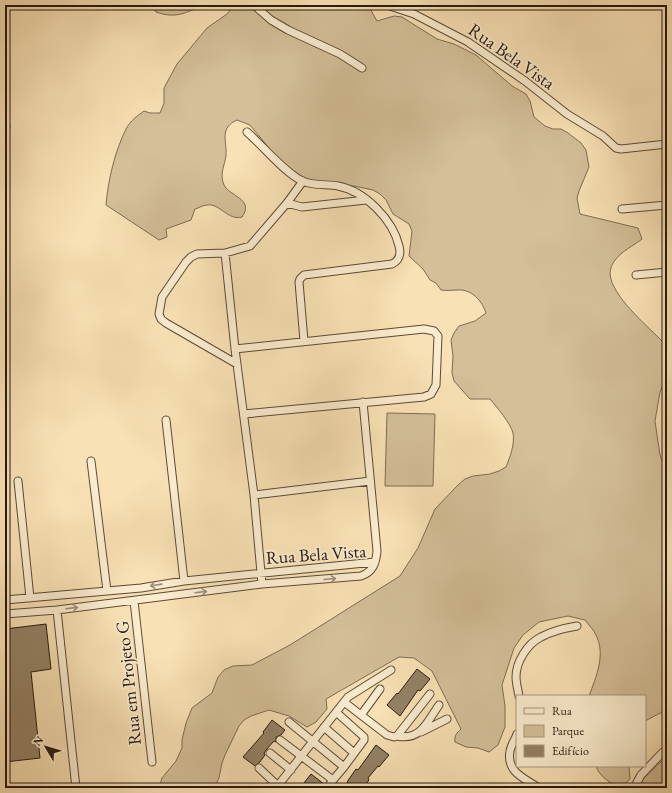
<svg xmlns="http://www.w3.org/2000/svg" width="672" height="793" font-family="'EB Garamond',serif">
<rect width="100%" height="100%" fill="#f8e1b4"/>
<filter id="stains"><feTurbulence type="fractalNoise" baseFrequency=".005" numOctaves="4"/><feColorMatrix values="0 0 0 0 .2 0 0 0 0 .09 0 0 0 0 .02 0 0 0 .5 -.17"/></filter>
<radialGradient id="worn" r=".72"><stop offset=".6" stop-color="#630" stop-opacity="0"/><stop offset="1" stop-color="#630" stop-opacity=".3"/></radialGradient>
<!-- green -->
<path fill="#d4bf98" stroke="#7e6c54" d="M151 5H204C185 13 176 19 156 12Z
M231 5H368L377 21 394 16 402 17 437 39 454 44 476 55 512 86 526 94 530 101 534 117 545 126 553 129H561L568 133 581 143 586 150 589 167 579 191 577 198 580 214 638 228 642 239C633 246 622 251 615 260 612 264 610 269 610 274 612 296 646 325 661 340L667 344V376L660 392 655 421 660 455 667 474V712H662L645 721V696H589C596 677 606 655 596 635 594 630 588 624 585 620L568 616 539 622 523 635 514 648 502 685 505 706V727L498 745 489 752 478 748 466 747 455 742C454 735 457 733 461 729L432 671 414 658 399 657 326 699 327 709 316 722 307 727 289 716 269 710 251 716 244 720 239 726 225 755 222 763 219 778 214 788H159L162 778 176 761 182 748V740L186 723 192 708 212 693 218 677 224 670 233 666 252 665 290 645 400 576 418 548 435 509 458 485 465 479 473 476 490 474 499 471 506 467C510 457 515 444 513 433 511 424 496 406 490 399H470L454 381 452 373 453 356 451 340 454 333 459 326 475 321 486 313C482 301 472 289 458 290 452 290 448 291 441 290L436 283 430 280 423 269 409 256 412 231 409 224 393 214 386 200 380 194 373 190 354 186 319 185 303 177 285 165 274 154 250 125 237 120C219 128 227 141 226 155 225 165 219 174 224 185 229 196 255 199 242 217 228 221 220 203 207 205 203 205 199 208 195 209L191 220 166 229 167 237 159 240 106 205C108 180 115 151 126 129 130 121 137 116 144 111L150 113H160L164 103V88L177 64 207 28 227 14 231 9Z
M387 413 435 414 433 486H385Z
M667 756V788H645L641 785 642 780Z
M596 766H629L630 779 622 786C612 786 599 776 596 766Z"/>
<!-- building -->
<path fill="#948165" stroke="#27180f" d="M46 624 51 669 31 672 40 758 5 762V629Z
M417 669 430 679 420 691 418 690 400 716 387 705 397 693 398 694Z
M272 720 285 730 281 735 276 737V742L274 741 266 750 264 753 265 755 259 763 255 766 243 757 264 733 263 732Z
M376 745 389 755 379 767 378 766 368 778 369 780 363 788H355L347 782 356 769 358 770Z
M311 774 324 784 321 788H300Z"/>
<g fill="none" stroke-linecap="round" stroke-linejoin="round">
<!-- minor casing -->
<g stroke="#5b4a38" stroke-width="9">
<path id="minor" d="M254 5 271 20 288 30 340 54 362 68
M387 5 414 14 468 42 525 81 567 114 603 136 616 148 621 149 667 144
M5 127H6
M247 132C263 146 284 172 302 181 313 186 327 184 338 186 365 191 393 220 399 246 401 254 400 260 392 264L304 275 300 279 299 282 304 341
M287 203 302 207 366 200
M622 209 667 205
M225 253 235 349 254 495 262 584
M636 275 667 272
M235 349 424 329 434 331 438 336 436 385 431 394 424 397 244 414
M237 364 166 323 161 319 159 314 162 297 186 262 191 257 197 254 225 253 250 246 287 203 303 181
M166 420 184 581
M91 461 107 591
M18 481 30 598
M254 495 370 481
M5 600 141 588 184 581 375 562
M134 601 152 762
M57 610 76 788
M5 614 57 610 262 584 361 576C373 572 376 563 377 551L363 402
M519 696C518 690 516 683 516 677 516 662 527 644 541 637 552 631 565 628 577 626
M344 702 387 735 394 737 397 736 430 694
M336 712 364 737V740L344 767
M361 715 380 689
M289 722 344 767 333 780
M324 727 354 753
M421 732 447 719
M517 734C515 740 511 745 510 751 506 772 524 778 539 788
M397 736C421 741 427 722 439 705
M280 740 333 780 327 788
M270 753 291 770
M259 768 278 786
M276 788 348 697 391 670
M634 788 641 775 663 752 667 750"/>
</g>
<!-- minor -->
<use href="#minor" stroke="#faecce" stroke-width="7"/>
</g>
<!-- one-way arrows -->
<defs><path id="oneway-shaft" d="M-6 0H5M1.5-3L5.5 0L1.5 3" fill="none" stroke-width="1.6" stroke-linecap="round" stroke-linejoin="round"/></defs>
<g stroke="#9b8d78">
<use href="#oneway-shaft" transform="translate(330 579) rotate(-5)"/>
<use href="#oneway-shaft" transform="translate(156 585) rotate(172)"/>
<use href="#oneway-shaft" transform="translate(201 592) rotate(-7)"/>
<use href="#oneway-shaft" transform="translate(72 608) rotate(-7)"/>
</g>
<g text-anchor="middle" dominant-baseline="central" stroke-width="3.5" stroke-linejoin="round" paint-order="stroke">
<!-- street labels -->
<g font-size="18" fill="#27180f" stroke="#faecce">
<text transform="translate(512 56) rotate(35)">Rua Bela Vista</text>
<text transform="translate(316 554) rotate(-4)">Rua Bela Vista</text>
<text transform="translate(128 683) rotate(-96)">Rua em Projeto G</text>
</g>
</g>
<!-- margin -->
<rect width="672" height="793" fill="none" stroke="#f8e1b4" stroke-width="20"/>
<rect x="6" y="6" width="660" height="781" fill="none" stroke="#27180f" stroke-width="2"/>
<rect x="10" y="10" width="652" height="773" fill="none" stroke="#27180f"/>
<!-- legend -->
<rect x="516" y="695" width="130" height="72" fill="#faecce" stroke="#a69782"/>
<rect x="524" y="708" width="20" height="6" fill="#faecce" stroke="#a69782"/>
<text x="552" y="715" font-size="12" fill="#27180f">Rua</text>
<rect x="524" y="725" width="20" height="12" fill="#d4bf98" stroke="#a69782"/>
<text x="552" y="735" font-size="12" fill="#27180f">Parque</text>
<rect x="524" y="745" width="20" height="12" fill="#948165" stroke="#a69782"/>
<text x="552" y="755" font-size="12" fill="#27180f">Edifício</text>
<!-- north arrow -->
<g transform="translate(46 747) rotate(308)" stroke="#faecce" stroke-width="3" paint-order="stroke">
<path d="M0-3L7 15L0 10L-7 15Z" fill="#27180f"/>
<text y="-6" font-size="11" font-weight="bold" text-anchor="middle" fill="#27180f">N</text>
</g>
<rect width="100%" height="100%" filter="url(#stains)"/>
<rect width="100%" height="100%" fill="url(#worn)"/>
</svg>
